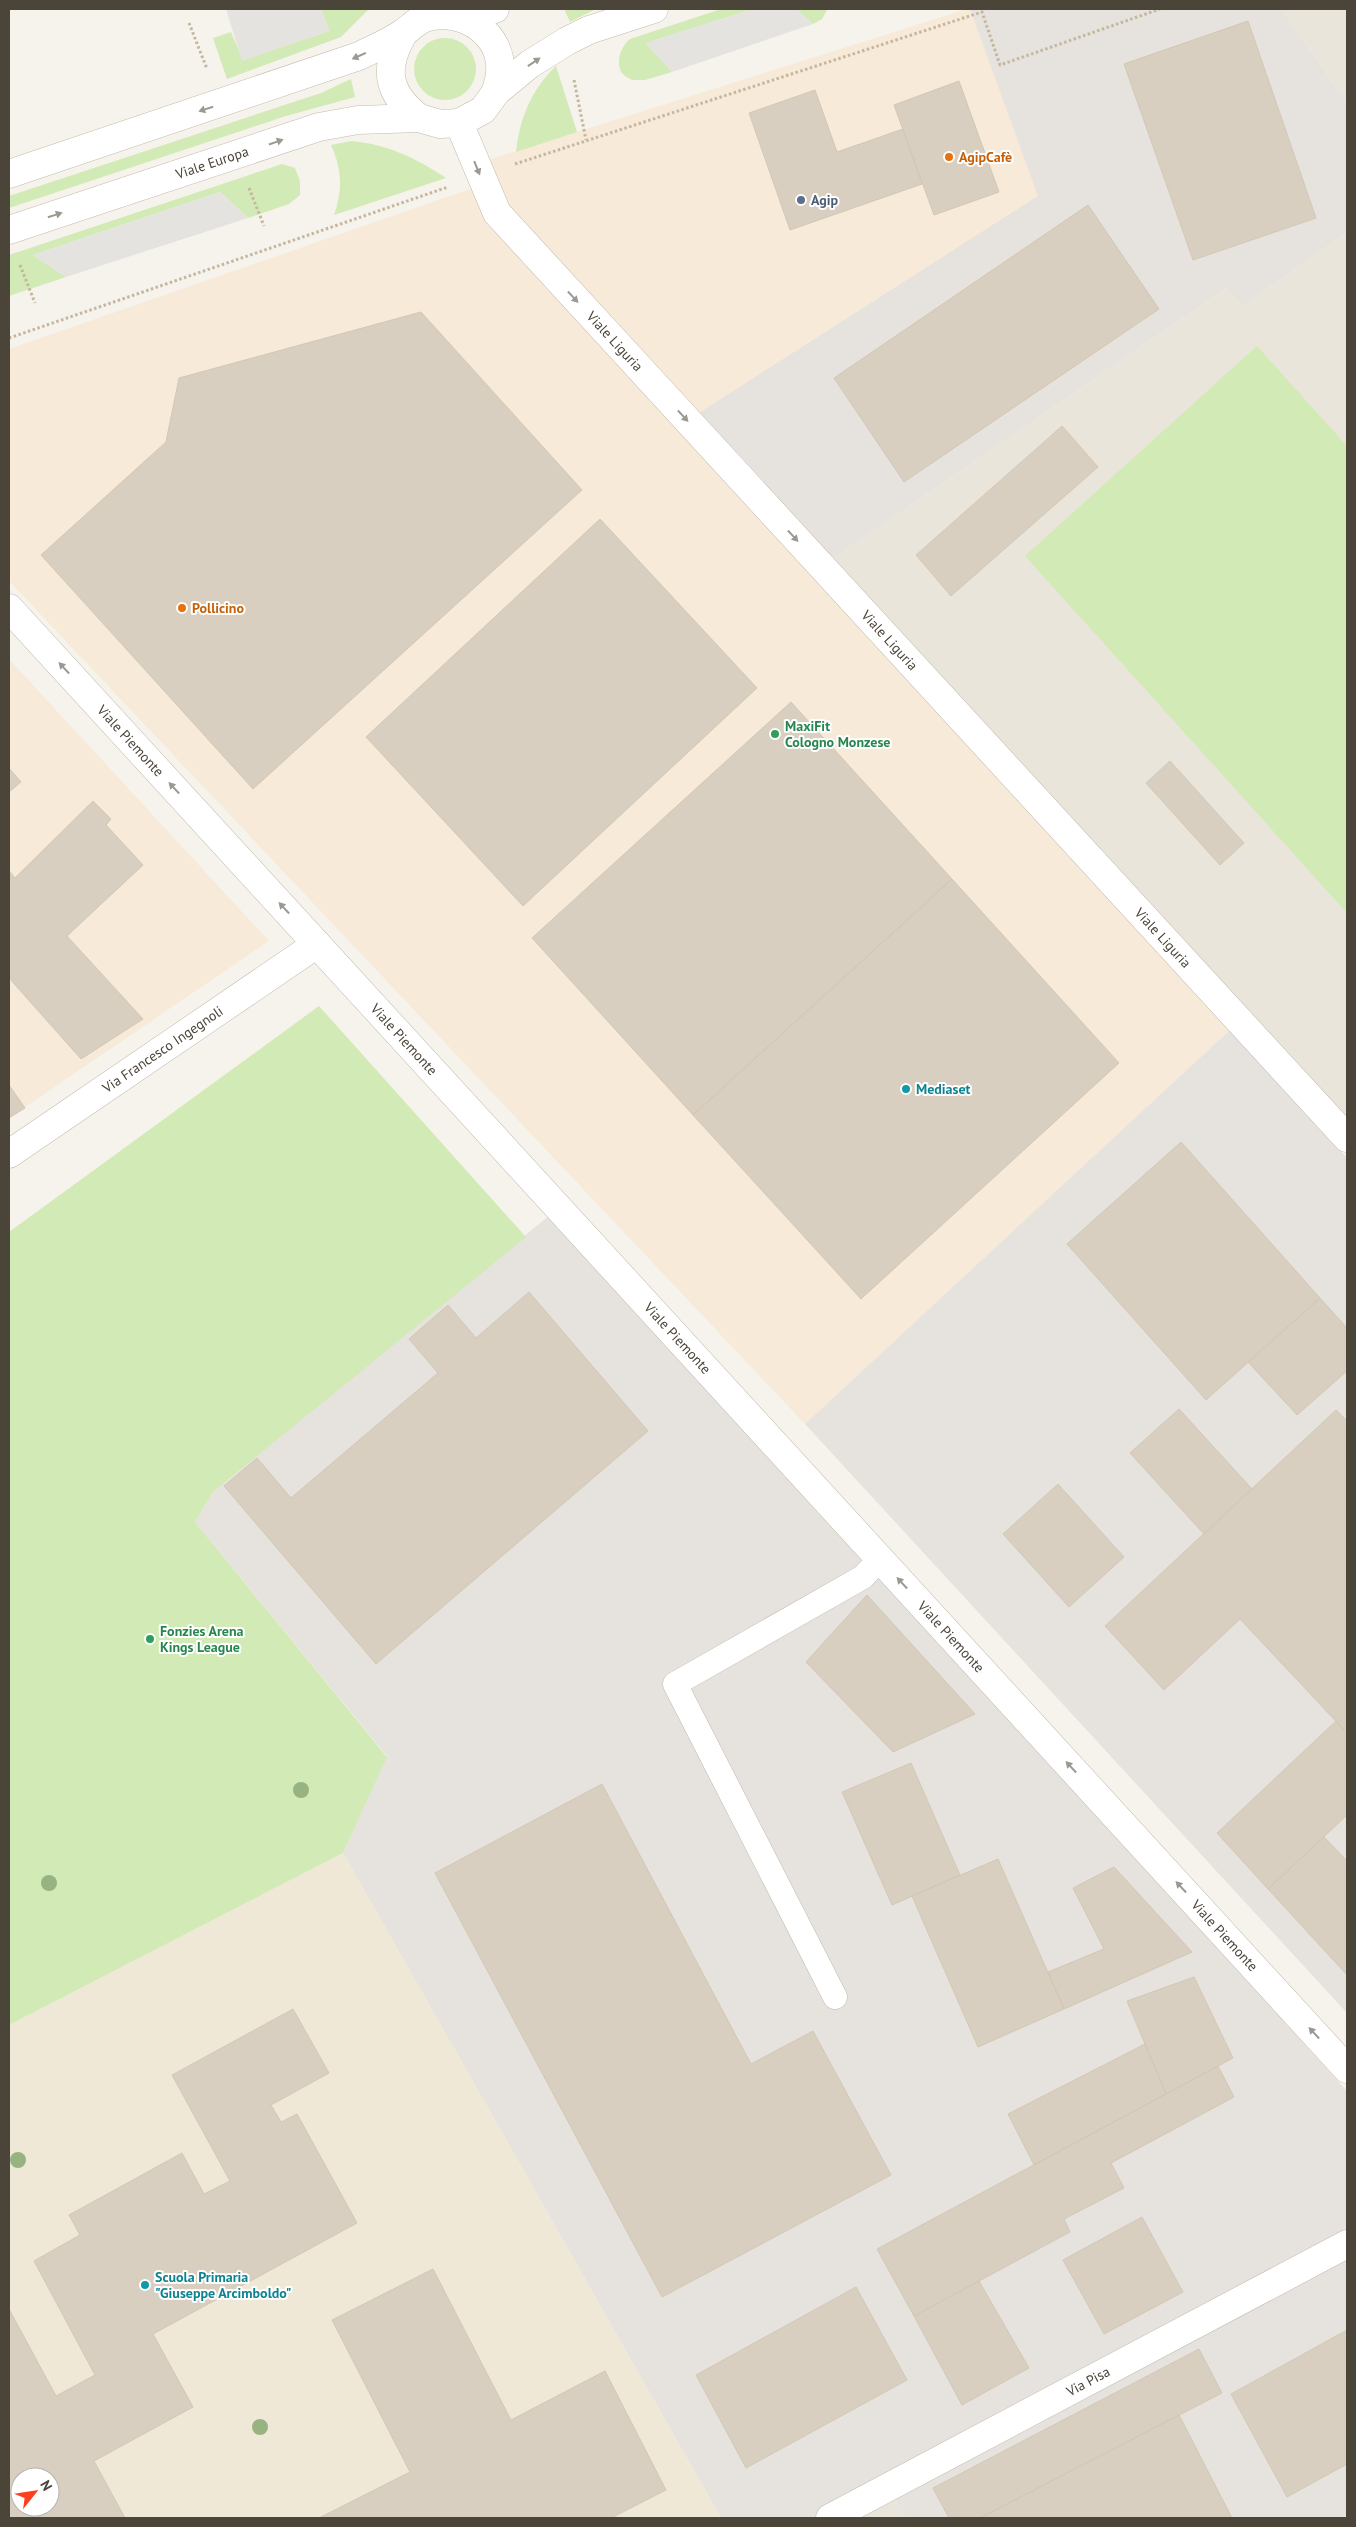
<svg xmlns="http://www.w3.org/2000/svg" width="1356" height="2527" font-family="'PT Sans',sans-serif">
<rect width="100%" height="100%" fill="#f6f3ec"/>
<!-- residential -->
<path fill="#eae5da" d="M1281 9H1347V103Z
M1347 232V1121L831 560 1226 288 1243 306Z
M895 2499 906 2518H858Z"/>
<!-- commercial -->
<path fill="#f7ead8" d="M967 9H970L1039 196 697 414 506 209 485 161Z
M473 188 1231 1029 805 1424 9 581V349Z
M9 659 269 941 9 1118Z"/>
<!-- industrial -->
<path fill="#e6e2dd" d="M970 9H1281L1347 103V232L1243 306 1226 288 831 560 697 414 1038 196Z
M1231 1029 1347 1158V2013L805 1424Z
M550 1215 1347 2091V2518H906L895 2499 858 2518H721L343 1853 387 1756 195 1522 213 1492Z"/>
<!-- education -->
<path fill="#efe8d6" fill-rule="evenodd" d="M343 1853 721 2518H9V2025ZM20 2477H50V2507H20Z"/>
<!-- green -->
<path fill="#d2eab5" d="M321 9H369L341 37 227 79 213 38 231 32 243 60 329 31Z
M564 9H596L570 22Z
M721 9H753L646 43 672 72 645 80H632C629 78 624 76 622 73 615 62 621 46 630 39Z
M796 9H827V10L822 19 813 24Z
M414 69a31 31 0 1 1 62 0a31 31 0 1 1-62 0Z
M556 66 577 132 516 152C520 118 531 90 556 66Z
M351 79 355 97 286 116 9 208V196L321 93Z
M351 141C387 144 416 158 446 178L334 215C343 190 342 169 331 145Z
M282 164 295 168 300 181V195L289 204 248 218 220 192 33 255 66 277 9 296V255Z
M1257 346 1347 446V913L1025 556Z
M319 1006 526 1237 213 1492 195 1522 387 1757 343 1853 9 2025V1232Z"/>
<!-- parking -->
<path fill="#e5e3e0" d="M226 9H321L329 31 242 61Z
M753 9H796L813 24 672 72 646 43Z
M220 192 248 218 66 277 33 255Z"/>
<!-- building -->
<path fill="#d8cfc1" stroke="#d3c7b4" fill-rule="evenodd" d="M1248 21 1316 218 1193 260 1124 64Z
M959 81 999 192 934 215 894 105Z
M815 90 837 152 903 129 922 184 790 230 749 113Z
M1088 205 1159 309 904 482 834 378Z
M421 312 582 490 253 789 41 555 166 442 179 378Z
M1062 426 1098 467 951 596 916 555Z
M600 519 757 688 523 906 366 737Z
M791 702 952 879 693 1115 532 938Z
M1170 761 1244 843 1220 865 1146 783Z
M9 768 21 782 9 792Z
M93 801 111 819 106 825 143 865 67 936 143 1019 81 1059 9 978V871L15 878Z
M952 879 1119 1063 861 1299 693 1115Z
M9 1085 25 1108 9 1118Z
M1181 1142 1320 1298 1206 1400 1067 1244Z
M529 1292 648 1431 376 1664 224 1486 257 1458 291 1498 438 1373 409 1339 448 1305 476 1338Z
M1320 1298 1347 1328V1371L1297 1415 1248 1362Z
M1179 1409 1252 1489 1204 1534 1130 1453Z
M1336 1410 1347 1421V1733L1240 1619 1164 1690 1105 1626Z
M1058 1484 1124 1557 1069 1607 1003 1534Z
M867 1595 975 1714 893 1752 806 1662Z
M1336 1721 1347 1733V1815L1268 1889 1217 1833Z
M911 1763 960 1875 892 1905 842 1792Z
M602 1784 751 2064 813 2031 891 2175 662 2297 435 1873Z
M1324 1837 1347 1861V1975L1268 1889Z
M998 1859 1064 2009 978 2047 912 1896Z
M1114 1867 1192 1952 1064 2009 1048 1972 1104 1949 1073 1888Z
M1194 1977 1233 2058 1166 2094 1127 2001Z
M293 2009 329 2073 271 2105 281 2122 297 2114 357 2223 153 2334 193 2407 94 2461 125 2518H9V2309L56 2396 95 2375 34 2261 80 2235 69 2215 182 2153 204 2194 230 2181 172 2075ZM20 2477H50V2507H20Z
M1145 2044 1166 2094 1034 2165 1008 2114Z
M1218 2066 1234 2097 1111 2163 1124 2188 1064 2219 1070 2232 914 2316 877 2249Z
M1142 2217 1183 2292 1104 2334 1063 2260Z
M433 2269 511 2420 605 2371 666 2490 611 2518H319L410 2472 332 2320Z
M979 2281 1029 2368 962 2405 914 2316Z
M856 2287 907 2380 746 2468 696 2375Z
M1347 2330V2464L1287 2497 1231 2394Z
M1199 2349 1222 2393 980 2518H949L933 2488Z
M1179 2415 1232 2518H980Z"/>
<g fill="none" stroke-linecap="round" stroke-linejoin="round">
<!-- service casing -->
<g stroke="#c2bbae" stroke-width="25">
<path id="service" d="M835 1997 675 1684 863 1577 880 1559"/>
</g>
<!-- minor casing -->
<g stroke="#c2bbae" stroke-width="29">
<g id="minor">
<path id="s1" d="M459 123 497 213 1347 1138"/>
<path id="s2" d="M9 608 1347 2069"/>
<path id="s3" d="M9 1154 317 944"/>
<path id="s4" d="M830 2518 1347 2244"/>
</g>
</g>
<!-- tertiary casing -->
<g stroke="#c2bbae" stroke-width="29">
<g id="tertiary">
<path d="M466 18 495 9"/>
<path d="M403 34C383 69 387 93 419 118"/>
<path d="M9 174 359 56C373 49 390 42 403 33 412 27 418 19 428 17 464 8 503 34 500 73 500 79 497 86 496 92"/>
<path id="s5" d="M9 230 319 127 358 120 419 118 440 124 459 123 483 110 496 92 530 64 567 41 589 30 654 9"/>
</g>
</g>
<!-- path -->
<path stroke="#c4b79f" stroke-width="3" stroke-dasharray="2.5 2.5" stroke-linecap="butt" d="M189 23 207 69
M574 80 586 140
M515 164 982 12 1000 65 1160 9
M249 188 264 226
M20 265 35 303
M9 338 448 187"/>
<!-- service -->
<use href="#service" stroke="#fff" stroke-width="24"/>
<!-- minor -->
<use href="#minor" stroke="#fff" stroke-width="28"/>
<!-- tertiary -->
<use href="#tertiary" stroke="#fff" stroke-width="28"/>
</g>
<!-- trees -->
<g fill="#97b381">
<circle cx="301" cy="1790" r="8"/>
<circle cx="49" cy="1883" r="8"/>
<circle cx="18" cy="2160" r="8"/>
<circle cx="260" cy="2427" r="8"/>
</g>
<!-- one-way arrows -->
<defs><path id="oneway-solid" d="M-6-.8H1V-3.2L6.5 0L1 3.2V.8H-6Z" transform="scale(1.25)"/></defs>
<g fill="#9c9892">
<use href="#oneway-solid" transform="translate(359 56) rotate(156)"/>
<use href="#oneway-solid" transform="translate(534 62) rotate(-34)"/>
<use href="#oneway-solid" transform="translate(206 109) rotate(162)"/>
<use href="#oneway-solid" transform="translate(276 142) rotate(-19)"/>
<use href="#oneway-solid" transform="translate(477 168) rotate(68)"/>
<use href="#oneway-solid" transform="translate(55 215) rotate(-18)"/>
<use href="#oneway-solid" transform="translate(573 297) rotate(47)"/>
<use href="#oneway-solid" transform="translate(683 416) rotate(47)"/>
<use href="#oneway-solid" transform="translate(793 536) rotate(47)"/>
<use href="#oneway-solid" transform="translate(64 668) rotate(-133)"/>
<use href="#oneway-solid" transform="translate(174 788) rotate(-133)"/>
<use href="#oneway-solid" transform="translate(284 908) rotate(-133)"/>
<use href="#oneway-solid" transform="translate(902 1583) rotate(-133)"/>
<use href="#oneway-solid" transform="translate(1071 1767) rotate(-133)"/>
<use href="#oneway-solid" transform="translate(1181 1887) rotate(-133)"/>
<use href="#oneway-solid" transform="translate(1314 2033) rotate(-133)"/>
</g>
<!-- markers -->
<g fill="#e8710a" stroke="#fff" stroke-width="2">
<circle cx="949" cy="157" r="5"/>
<circle cx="182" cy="608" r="5"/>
</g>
<circle fill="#5c6f8a" stroke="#fff" stroke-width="2" cx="801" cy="200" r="5"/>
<g fill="#2e9e5b" stroke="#fff" stroke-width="2">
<circle cx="775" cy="734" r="5"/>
<circle cx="150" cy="1639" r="5"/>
</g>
<g fill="#0f9aa8" stroke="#fff" stroke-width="2">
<circle cx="906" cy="1089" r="5"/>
<circle cx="145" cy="2285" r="5"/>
</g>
<g text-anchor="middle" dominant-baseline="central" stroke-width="4" stroke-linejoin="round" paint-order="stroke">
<!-- food labels -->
<g font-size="14" font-weight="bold" fill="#c56008" stroke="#fff" text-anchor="start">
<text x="959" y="157">AgipCafè</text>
<text x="192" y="608">Pollicino</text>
</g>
<!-- street labels -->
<g font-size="14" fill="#4b4439" stroke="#fff">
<text stroke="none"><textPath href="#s5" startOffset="214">Viale Europa</textPath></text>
<text stroke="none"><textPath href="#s1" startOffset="272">Viale Liguria</textPath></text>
<text stroke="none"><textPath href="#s1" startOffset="678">Viale Liguria</textPath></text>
<text stroke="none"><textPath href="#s2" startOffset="180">Viale Piemonte</textPath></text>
<text stroke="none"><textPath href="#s1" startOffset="1082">Viale Liguria</textPath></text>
<text stroke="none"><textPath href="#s2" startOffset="585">Viale Piemonte</textPath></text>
<text stroke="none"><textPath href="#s3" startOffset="186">Via Francesco Ingegnoli</textPath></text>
<text stroke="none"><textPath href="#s2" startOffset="990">Viale Piemonte</textPath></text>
<text stroke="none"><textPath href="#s2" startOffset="1395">Viale Piemonte</textPath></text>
<text stroke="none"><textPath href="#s2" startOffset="1800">Viale Piemonte</textPath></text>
<text stroke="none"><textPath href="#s4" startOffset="292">Via Pisa</textPath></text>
</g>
<!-- service labels -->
<g font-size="14" font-weight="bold" fill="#4e5e75" stroke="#fff" text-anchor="start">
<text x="811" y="200">Agip</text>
</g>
<!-- leisure labels -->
<g font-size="14" font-weight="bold" fill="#27864d" stroke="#fff" text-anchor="start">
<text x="785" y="726">MaxiFit<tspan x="785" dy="16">Cologno Monzese</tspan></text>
<text x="160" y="1631">Fonzies Arena<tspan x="160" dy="16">Kings League</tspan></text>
</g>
<!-- culture labels -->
<g font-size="14" font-weight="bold" fill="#0d838f" stroke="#fff" text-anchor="start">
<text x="916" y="1089">Mediaset</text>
<text x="155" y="2277">Scuola Primaria<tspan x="155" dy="16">"Giuseppe Arcimboldo"</tspan></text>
</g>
</g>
<!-- border -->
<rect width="1356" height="2527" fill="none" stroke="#4b4439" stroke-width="20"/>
<!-- north arrow -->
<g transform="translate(35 2492) rotate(60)"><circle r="24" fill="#ffffff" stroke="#b7b4b0"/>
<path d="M0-4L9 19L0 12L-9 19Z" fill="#fc3f1d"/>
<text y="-8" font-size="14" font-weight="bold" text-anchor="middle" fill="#4b4439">N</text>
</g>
</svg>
